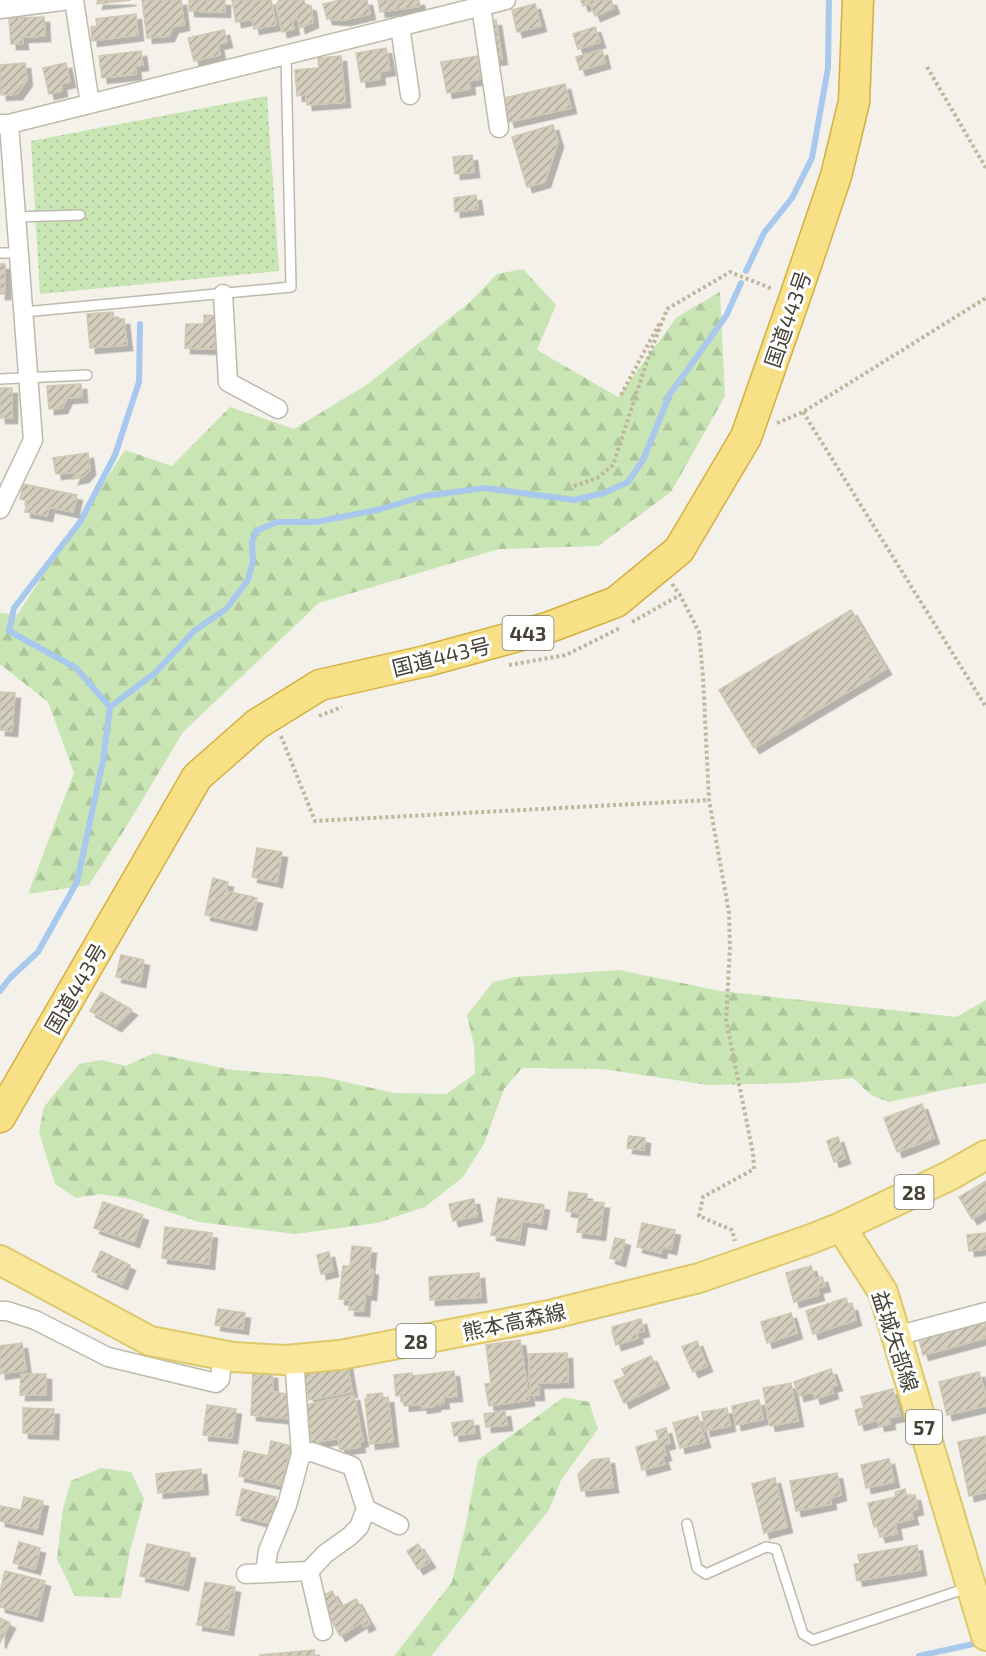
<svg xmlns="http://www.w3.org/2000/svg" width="986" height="1656" font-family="'Exo 2','Noto Sans JP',sans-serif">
<defs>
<pattern id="forest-firs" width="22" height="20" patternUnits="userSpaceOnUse" patternTransform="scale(1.5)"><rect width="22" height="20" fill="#c9e5b4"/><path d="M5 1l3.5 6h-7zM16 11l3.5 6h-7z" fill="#aec69b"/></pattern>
<pattern id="park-dots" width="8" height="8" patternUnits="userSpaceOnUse" patternTransform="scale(1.5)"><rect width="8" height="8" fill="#c9e5b4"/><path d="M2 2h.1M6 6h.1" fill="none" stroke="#aec69b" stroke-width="1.8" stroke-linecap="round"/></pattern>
<pattern id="building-hatch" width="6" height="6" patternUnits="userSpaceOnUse" patternTransform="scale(1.5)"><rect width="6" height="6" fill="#d4cebe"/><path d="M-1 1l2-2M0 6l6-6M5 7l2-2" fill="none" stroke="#aea99b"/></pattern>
<filter id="shadow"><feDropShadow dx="5.5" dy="5.5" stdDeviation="0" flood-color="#0004"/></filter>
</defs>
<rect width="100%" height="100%" fill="#f3f1e9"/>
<!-- forest -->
<path fill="url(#forest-firs)" d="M523 269 556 305 537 350 618 397 677 317 720 292 725 396 671 492 598 546 499 549 319 603 183 732 126 827 89 885 28 894 74 773 48 702 0 664V613L17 615 125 450 172 466 230 407 294 429 368 384 470 302 497 274Z
M619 970 720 991 956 1017 986 1000V1083L953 1088 889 1102 871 1095 853 1078 792 1083 708 1085 603 1069 522 1068 504 1089 484 1144 463 1177 425 1207 377 1223 295 1234 199 1222 130 1199 101 1194 76 1198 55 1184 39 1132 44 1107 79 1064 101 1060 126 1066 154 1053 232 1070 324 1077 394 1093 446 1094 475 1074 474 1045 467 1015 493 982 515 977Z
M564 1397 589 1402 598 1429 561 1480 549 1510 431 1656H394L452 1582 466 1524 478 1460Z
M101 1468 131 1472 144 1499 130 1551 121 1598 75 1596 57 1559 63 1508 71 1481Z"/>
<!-- park -->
<path fill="url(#park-dots)" d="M267 96 279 271 40 294 31 141Z"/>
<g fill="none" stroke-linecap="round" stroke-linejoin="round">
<!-- stream -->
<path stroke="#a8c9ed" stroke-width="6" d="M746 271 764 233 792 198 812 158 828 68 829 0
M110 707 76 668 9 631 14 608 80 522 115 455 139 382 140 324
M0 991 10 978 38 952 77 882 103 761 110 707 155 673 194 631 226 609 248 580 253 561 252 542 256 531 277 522H316L381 509 424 496 485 488 574 500 604 493 628 482 643 460 670 394 726 316 741 283
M919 1656 982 1642"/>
</g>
<!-- building -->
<path fill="url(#building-hatch)" stroke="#cfc7b2" stroke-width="1.5" filter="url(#shadow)" d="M98 0H131L97 4Z
M142 0H181L184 25 173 27 169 36 147 38Z
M189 0H225V12L189 11Z
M232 0H271L276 25 254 29 252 19 236 22Z
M279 0H304L305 4 311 6 313 22 300 28 298 18 292 20 294 29 282 32 276 5Z
M341 0H367L370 14 345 20 327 19 323 4Z
M378 0H419L420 6 380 12Z
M581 0H611L614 8 595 16 590 3 583 6Z
M535 4 541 26 517 32 512 10Z
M136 14 138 35 92 41 91 27 97 26 96 19Z
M44 17 45 36 22 37 23 44H11L9 18Z
M496 20 502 59 494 60 488 21Z
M595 27 600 42 578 49 573 34Z
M224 30 227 42 218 44 220 55 194 61 188 38Z
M386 48 390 70 379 72 380 79 361 82 356 53Z
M602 50 605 63 580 70 576 57Z
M141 51 143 65 135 66 136 74 102 78 99 56Z
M341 56 345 102 307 105 306 95 297 96 295 70 319 68 318 58Z
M477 56 481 79 469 81 470 89 447 93 441 62Z
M25 63 27 80 17 94 1 95 0 65Z
M66 63 70 82 61 84 62 91 49 94 43 68Z
M565 84 571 108 509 122 504 98Z
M553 125 558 142 545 182 527 187 512 137Z
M472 155 474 172 455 174 453 157Z
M476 195 478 209 455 212 454 198Z
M0 264H5V294H0Z
M113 312 114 319H124L127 345 90 348 87 314Z
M204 315 216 316 215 349 185 348 186 324H204Z
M81 384 82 397 67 398 62 408 49 409 47 386Z
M0 388H12V418H0Z
M88 453 90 470 83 477 73 479 76 472 56 474 53 458Z
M23 484 77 495 73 512 49 507 47 516 25 512 27 501 20 499Z
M851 610 886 669 754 748 719 690Z
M0 692 15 693 12 731 0 730Z
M257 848 282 852 277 882 252 877Z
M213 878 228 882 226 891 257 898 251 925 205 915Z
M121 955 144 960 140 982 116 977Z
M101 992 132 1010 116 1026 90 1011Z
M922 1104 934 1138 897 1152 884 1118Z
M629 1136 645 1138 644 1150 627 1148Z
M838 1137 845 1158 834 1162 827 1141Z
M986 1181V1211L972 1219 959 1197Z
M569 1192 587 1194 586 1201 604 1203 600 1235 577 1232 580 1213 566 1211Z
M498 1198 544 1205 541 1224 522 1221 519 1240 491 1235Z
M474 1199 477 1216 453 1221 449 1204Z
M103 1202 143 1215 134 1242 94 1228Z
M642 1223 675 1230 671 1249 662 1247 661 1253 637 1247Z
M165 1227 212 1233 209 1264 162 1258Z
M986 1233V1249L969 1251 967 1235Z
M615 1238 625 1240 620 1261 610 1258Z
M352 1246 371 1248 369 1269 373 1270 371 1295 365 1294 364 1311 349 1310 350 1300 339 1299 343 1266H350Z
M101 1251 130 1265 122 1284 92 1271Z
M329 1252 333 1271 321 1274 317 1255Z
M811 1266 815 1279 822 1277 825 1286 817 1288 819 1295 794 1302 786 1273Z
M479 1273 481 1297 430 1300 429 1277Z
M846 1298 849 1306 852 1305 856 1320 813 1334 806 1311Z
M218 1309 245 1313 243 1329 215 1325Z
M791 1313 797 1333 767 1343 761 1322Z
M641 1319 644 1331 636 1333 638 1338 616 1345 612 1331 613 1330 612 1327Z
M986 1322V1338L923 1355 919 1339Z
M520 1340 529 1400 489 1406 485 1384 491 1383 486 1345Z
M697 1341 707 1366 693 1372 682 1347Z
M22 1343 26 1370 0 1374V1346Z
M567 1353 568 1382 538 1383 539 1395H530L529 1354Z
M651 1356 664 1383 624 1403 614 1381 625 1376 622 1369Z
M347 1363 352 1392 309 1400 303 1368Z
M831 1369 837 1385 831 1387 833 1393 815 1399 813 1392 799 1396 794 1382Z
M454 1371 457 1396 443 1397 444 1403 435 1404V1406L422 1408 421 1404 404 1406 403 1395 396 1396 394 1375 412 1373V1376Z
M253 1372 272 1373 273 1392 293 1395 291 1419 251 1415Z
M979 1372 986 1396V1406L947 1415 939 1382Z
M21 1374H46V1395H20Z
M791 1383 798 1421 770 1426 763 1388Z
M893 1389 900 1416 889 1418 890 1424 879 1426 878 1420 859 1425 855 1410 864 1408 861 1397Z
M382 1393 383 1398 388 1397 393 1441 370 1444 365 1399H368L367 1395Z
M354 1395 363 1441 359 1442 360 1447 340 1450 338 1438 312 1443 305 1405Z
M759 1400 763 1419 736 1425 732 1406Z
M207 1405 236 1409 232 1438 203 1435Z
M23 1408 54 1409 53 1434 23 1433Z
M727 1408 730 1426 705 1431 702 1412Z
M505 1411 507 1425 486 1427 484 1414Z
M698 1416 705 1442 680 1448 673 1423Z
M473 1420 475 1433 454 1436 452 1423Z
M666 1428 670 1443 663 1445 666 1455 662 1456 665 1464 642 1470 636 1447 659 1440 656 1431Z
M986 1436V1492L969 1496 958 1442Z
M271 1441 291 1446 281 1485 239 1476 244 1451 268 1456Z
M609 1458 613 1487 581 1491 578 1474 592 1460Z
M889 1459 894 1482 866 1488 861 1465Z
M201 1469 203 1489 158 1493 156 1474Z
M837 1473 841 1495 830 1498 831 1504 796 1511 790 1481Z
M775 1478 787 1527 764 1533 752 1484Z
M242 1489 276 1497 269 1523 236 1515Z
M905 1489 907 1496 915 1495 918 1509 911 1511 913 1519 895 1523 897 1534 880 1537 877 1526 874 1527 868 1503 896 1497 895 1492Z
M24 1497 43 1501 37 1529 0 1521V1506L21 1510Z
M19 1542 40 1548 35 1569 13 1563Z
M147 1544 190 1553 183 1585 140 1576Z
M418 1544 430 1562 418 1569 407 1551Z
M917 1545 921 1570 857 1581 854 1564H860L858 1555Z
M5 1571 45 1581 37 1616 0 1607V1593Z
M205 1582 235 1587 228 1630 197 1625Z
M332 1591 341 1607 356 1599 370 1624 364 1627 362 1622 340 1636 326 1610 324 1595Z
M0 1618 10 1623 0 1643Z
M314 1650 315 1656H260V1655Z"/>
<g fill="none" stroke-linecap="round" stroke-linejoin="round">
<!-- service casing -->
<g stroke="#bebaab" stroke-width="12">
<path id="service" d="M16 217 80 215
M0 253H19
M24 312 291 287 286 55
M0 379 87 375
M687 1524 697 1568 706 1574 766 1547 776 1549 803 1634 813 1640 970 1587"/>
</g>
<!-- minor casing -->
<g stroke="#bebaab" stroke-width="21">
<path id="minor" d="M74 0 90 104
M481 6 499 128
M0 9 69 0
M400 26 410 95
M0 124H9L506 0
M223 294 228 382 278 409
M0 509 33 440 9 124
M0 1311H7L35 1320 108 1357 216 1383 220 1379 223 1355
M896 1336 986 1312
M301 1454 312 1452 352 1466 366 1509 399 1525
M309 1571 323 1631
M265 1573 268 1551 287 1505 301 1454 294 1359
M246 1574 309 1571 325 1554 350 1536 359 1527 366 1509"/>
</g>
<!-- primary casing -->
<g stroke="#ddc86c" stroke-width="32">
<path id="primary" d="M841 1227 883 1292 986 1636
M0 1260 150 1341 233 1357 285 1360 340 1355 549 1315 699 1278 811 1239 841 1227 949 1176 986 1155"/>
</g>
<!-- trunk casing -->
<g stroke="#d5af41" stroke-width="33">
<path id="trunk" d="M0 1117 197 777 257 724 320 685 426 661 547 628 616 602 679 550 746 437 795 297 836 176 854 102 858 0"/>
</g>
<!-- path -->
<path stroke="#bfb79d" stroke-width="4" stroke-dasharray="3 3" stroke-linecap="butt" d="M927 67 986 168
M621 395 659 324
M803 412 986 707
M777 423 803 412 986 298
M574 486 597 478 613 465 647 361 667 309 730 272 773 289
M672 584 680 595 699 632 703 677 709 800 729 913 730 948 726 1020 753 1153 754 1169 703 1197 699 1216 732 1230 735 1241
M632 622 680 595
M509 665 566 655 620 628
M319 716 342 707
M281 736 315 821 709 800"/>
<!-- service -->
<use href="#service" stroke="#fff" stroke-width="9"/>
<!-- minor -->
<use href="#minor" stroke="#fff" stroke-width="18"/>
<!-- primary -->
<use href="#primary" stroke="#f9e89c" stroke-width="28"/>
<!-- trunk -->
<use href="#trunk" stroke="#f8e086" stroke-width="30"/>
</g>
<g text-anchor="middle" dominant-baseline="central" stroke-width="6" stroke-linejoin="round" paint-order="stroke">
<!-- shield labels -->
<g fill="#fff" stroke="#7e7b73" stroke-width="1.5">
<rect x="502.5" y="616" width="51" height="34" rx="4.5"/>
<rect x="894.5" y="1175" width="39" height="34" rx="4.5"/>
<rect x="396.5" y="1324" width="39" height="34" rx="4.5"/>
<rect x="906" y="1410" width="36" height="34" rx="4.5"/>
</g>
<g font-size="20" font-weight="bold" fill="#464237">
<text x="528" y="633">443</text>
<text x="914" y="1192">28</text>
<text x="416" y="1341">28</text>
<text x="924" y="1427">57</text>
</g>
<!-- street labels -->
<g font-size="21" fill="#464237" stroke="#fff">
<text transform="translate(787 319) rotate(-71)">国道443号</text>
<text transform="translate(441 656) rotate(-14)">国道443号</text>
<text transform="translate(75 988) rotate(-60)">国道443号</text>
<text transform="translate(514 1321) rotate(-12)">熊本高森線</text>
<text transform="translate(896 1341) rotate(72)">益城矢部線</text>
</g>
</g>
</svg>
